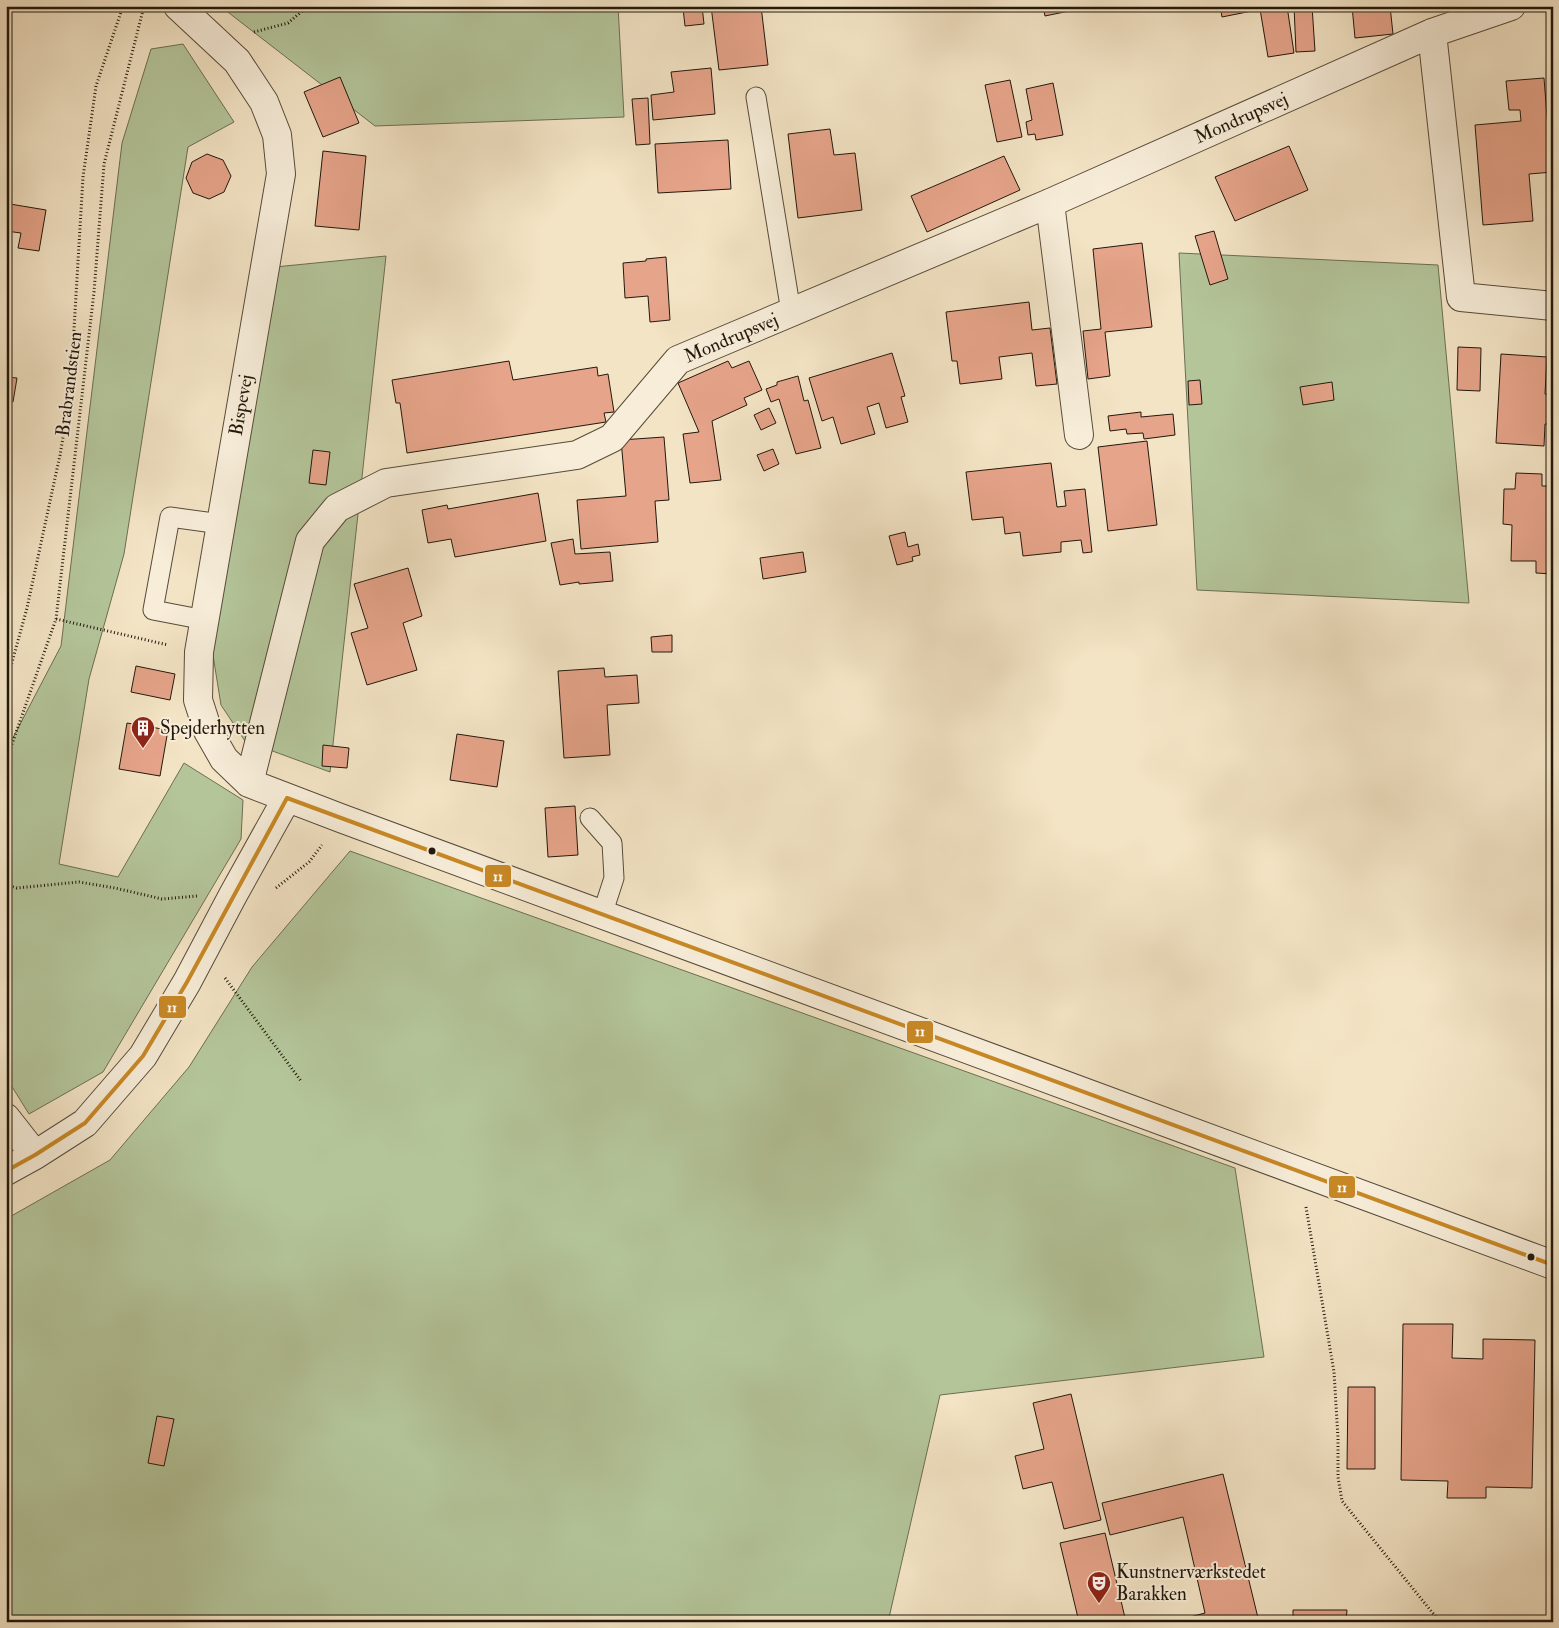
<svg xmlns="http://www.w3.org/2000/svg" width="1559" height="1628" font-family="'IM FELL Double Pica',serif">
<rect width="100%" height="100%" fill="#f3e4c5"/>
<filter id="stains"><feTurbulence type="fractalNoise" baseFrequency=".004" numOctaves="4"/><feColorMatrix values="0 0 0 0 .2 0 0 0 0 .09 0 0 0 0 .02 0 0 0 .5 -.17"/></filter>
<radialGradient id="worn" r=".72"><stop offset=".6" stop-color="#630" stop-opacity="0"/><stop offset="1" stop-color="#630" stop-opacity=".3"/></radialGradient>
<!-- green -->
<path fill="#b4c59a" stroke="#6c6e53" d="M220 6H618L624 117 375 126Z
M183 44 234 122 188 147 124 554 89 679 59 864 118 877 184 763 243 800 241 839 103 1072 29 1114 6 1077V751L61 646 122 143 151 49Z
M1179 253 1438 265 1469 603 1197 590Z
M386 256 330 772 245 741 221 705 212 649 275 267Z
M350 851 1235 1168 1264 1357 940 1395 888 1622H23L6 1618V1219L110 1160 189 1067 252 967Z"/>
<!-- building -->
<path fill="#e6a48a" stroke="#23180c" d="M702 6 704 24 685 26 683 8Z
M711 6H761L768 65 719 70Z
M892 6H919L892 9Z
M1043 6H1078L1079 9 1045 16Z
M1220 6H1256L1257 10 1222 17Z
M1275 6H1287L1294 53 1268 57 1260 9Z
M1294 6H1312L1315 51 1296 52Z
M1352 6H1390L1393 34 1355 38Z
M711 68 715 114 653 120 651 95 674 92 671 72Z
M340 77 359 123 323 137 304 92Z
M1544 78 1548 129H1552L1553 172 1529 174 1533 221 1483 225 1475 125 1521 121 1520 110H1509L1506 81Z
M1010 80 1022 137 997 142 985 85Z
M1053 83 1063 135 1036 140 1035 134 1028 135 1026 122 1032 120 1026 89Z
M648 98 650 144 636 145 632 99Z
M830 129 834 155 855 153 862 210 798 218 788 134Z
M728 140 731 189 658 193 655 144Z
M1289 146 1308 190 1235 221 1215 177Z
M323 151 366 156 359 230 315 226Z
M207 154 223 160 231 176 224 192 209 199 193 193 186 178 192 162Z
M1004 156 1020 190 927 232 911 196Z
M10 204 46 210 39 251 18 248 21 233 6 231Z
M1214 231 1228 279 1210 285 1195 236Z
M1142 243 1152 327 1105 332 1110 376 1088 379 1083 331 1101 329 1093 249Z
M666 257 670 320 650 322 648 296 625 298 623 263 646 261V259Z
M1029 302 1032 330 1050 328 1057 384 1036 386 1032 353 999 357 1002 379 960 384 957 361H952L946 312Z
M1458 347 1481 348 1480 391 1457 390Z
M892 353 905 396 901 397 908 422 886 428 879 403 867 407 875 434 841 444 833 417 822 421 809 378Z
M1501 354 1547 357 1545 394 1553 395V424H1545L1544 446 1496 443Z
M509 361 513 380 597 367 598 376 608 374 614 412 604 413 606 422 407 453 400 403H396L392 380Z
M728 361 732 368 749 361 762 390 744 398 747 405 712 421 721 480 690 483 683 434 699 432 678 383Z
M798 376 804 401 808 400 821 448 796 454 779 399 771 402 766 389 777 385V382Z
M6 377 17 378 13 402 6 401Z
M1200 380 1202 404 1189 405 1188 381Z
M1332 382 1334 400 1303 405 1300 387Z
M769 408 776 423 761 430 754 415Z
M1141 412V417L1173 414 1175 435 1144 439 1143 433 1127 434 1126 429 1110 431 1108 416Z
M664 437 669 500 655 501 658 542 581 549 577 500 626 496 621 440Z
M1147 441 1157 525 1108 531 1098 447Z
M773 449 779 464 764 471 757 455Z
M313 450 330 452 326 485 309 483Z
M1051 463 1057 507 1066 506 1064 491 1085 489 1092 552 1083 553 1081 540 1061 542V552L1023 556 1020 532 1005 534 1003 517 972 520 966 472Z
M1516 473 1542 474V486H1553V574L1536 573V561H1511L1512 525 1503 524 1504 489H1515Z
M538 493 546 541 455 557 451 539 428 543 422 510 447 505 448 509Z
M905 532 908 547 918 544 920 555 912 557 913 561 897 565 889 536Z
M573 539 575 554 610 552 613 581 579 584V582L560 585 551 543Z
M803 552 806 572 763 579 760 558Z
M408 568 422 616 403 623 417 670 367 685 351 633 368 628 354 584Z
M672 635V652H652L651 637Z
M136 666 175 674 170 700 131 692Z
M604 668 605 677 637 675 639 703 607 705 610 755 564 758 558 671Z
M127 723 168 730 160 776 119 769Z
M457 734 504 741 497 787 450 780Z
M323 745 349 748 347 768 322 766Z
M575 806 578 855 548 857 545 808Z
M1403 1324H1453L1452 1358 1483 1359V1339L1535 1340 1532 1488 1486 1487V1498H1447L1448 1481 1401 1480Z
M1348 1387H1375V1469H1347Z
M1071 1394 1101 1520 1064 1529 1052 1482 1023 1489 1015 1456 1044 1449 1033 1403Z
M157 1416 174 1419 164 1466 148 1463Z
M1223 1474 1259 1622H1171L1205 1613 1183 1517 1110 1535 1102 1503Z
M1105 1533 1126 1622H1079L1060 1543Z
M1293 1610H1347L1346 1622H1293Z"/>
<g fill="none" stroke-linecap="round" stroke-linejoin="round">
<!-- service casing -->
<g stroke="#574b3a" stroke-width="21">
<path id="service" d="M756 97 791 312
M205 620 153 610 170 517 221 524
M590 818 612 843 614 878 602 915"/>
</g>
<!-- minor casing -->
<g stroke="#574b3a" stroke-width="30">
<path id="minor" d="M178 6 237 61 264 102 277 135 281 174 199 652 198 700 208 731 224 759 249 783 343 819 1553 1265
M1432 33 1461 297 1553 306
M1050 203 1079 435
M249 783 310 541 337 508 386 483 577 455 612 438 678 360 1050 203 1432 33 1511 6
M6 1118 35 1155
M6 1171 35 1155 85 1123 143 1056 187 982 233 895 287 798"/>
</g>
<!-- path -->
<path stroke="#23180c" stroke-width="3" stroke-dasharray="1 2.5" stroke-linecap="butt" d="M254 32 288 23 308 6
M56 619 168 645
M6 684 27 608 60 455 70 397 83 177 96 86 123 6
M6 761 56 619 94 292 104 164 144 6
M6 885 17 888 79 882 115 888 162 899 197 896
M276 888 309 862 322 845
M225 978 301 1081
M1306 1207 1334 1372 1338 1438V1477L1342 1501 1440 1622"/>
<!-- service -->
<use href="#service" stroke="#f7edd9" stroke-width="19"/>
<!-- minor -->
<use href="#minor" stroke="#f7edd9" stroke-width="28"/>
<!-- bus-1 casing -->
<g stroke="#f7edd9" stroke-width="8">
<path id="bus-1" d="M287 798 1553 1265
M6 1171 35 1155 85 1123 143 1056 187 982 287 798"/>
</g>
<!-- bus-1 -->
<use href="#bus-1" stroke="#c88825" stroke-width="4"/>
</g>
<!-- icons -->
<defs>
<g id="building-pin" transform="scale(1.25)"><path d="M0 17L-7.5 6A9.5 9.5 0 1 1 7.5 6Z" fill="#8f2418" stroke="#f7edd9"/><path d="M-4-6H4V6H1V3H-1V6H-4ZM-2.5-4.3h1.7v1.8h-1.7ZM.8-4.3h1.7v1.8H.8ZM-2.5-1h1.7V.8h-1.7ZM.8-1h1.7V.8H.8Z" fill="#fff"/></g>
<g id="theatre-pin" transform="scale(1.25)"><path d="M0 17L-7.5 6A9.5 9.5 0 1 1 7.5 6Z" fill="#8f2418" stroke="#f7edd9"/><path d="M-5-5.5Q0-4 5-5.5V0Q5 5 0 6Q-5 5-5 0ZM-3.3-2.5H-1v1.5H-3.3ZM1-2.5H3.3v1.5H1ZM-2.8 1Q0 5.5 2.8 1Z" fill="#fff"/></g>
</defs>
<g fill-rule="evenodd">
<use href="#building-pin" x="143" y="728"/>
<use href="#theatre-pin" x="1099" y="1583"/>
</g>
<!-- markers -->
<g fill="#23180c" stroke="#f7edd9" stroke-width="2">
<circle cx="432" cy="851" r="4.5"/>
<circle cx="1531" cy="1257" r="4.5"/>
</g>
<g text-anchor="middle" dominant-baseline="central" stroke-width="4" stroke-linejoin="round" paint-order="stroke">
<!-- street labels -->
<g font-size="19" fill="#23180c" stroke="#f7edd9">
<text transform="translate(1241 118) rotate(-24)">Mondrupsvej</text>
<text transform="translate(731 338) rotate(-23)">Mondrupsvej</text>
<text transform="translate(69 384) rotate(-83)">Brabrandstien</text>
<text transform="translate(241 405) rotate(-80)">Bispevej</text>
</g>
<!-- poi labels -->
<g font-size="19" fill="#23180c" stroke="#f7edd9" text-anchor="start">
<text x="160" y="728">Spejderhytten</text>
<text x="1116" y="1572">Kunstnerværkstedet<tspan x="1116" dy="22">Barakken</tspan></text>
</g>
</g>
<g stroke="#f7edd9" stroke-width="2">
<rect x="484" y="864" width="28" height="24" rx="5" fill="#c88825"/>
<rect x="158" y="995" width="29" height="24" rx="5" fill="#c88825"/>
<rect x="906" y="1020" width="28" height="24" rx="5" fill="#c88825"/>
<rect x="1328" y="1175" width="28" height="24" rx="5" fill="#c88825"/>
</g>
<g font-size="14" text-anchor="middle" font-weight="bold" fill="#fff">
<text x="498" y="881">11</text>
<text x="172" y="1012">11</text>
<text x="920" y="1036">11</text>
<text x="1342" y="1192">11</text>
</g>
<!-- margin -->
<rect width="1559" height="1628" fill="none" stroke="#f3e4c5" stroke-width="25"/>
<rect x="8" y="8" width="1544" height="1613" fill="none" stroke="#23180c" stroke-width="2.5"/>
<rect x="12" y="12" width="1534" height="1603" fill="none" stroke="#23180c"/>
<rect width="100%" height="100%" filter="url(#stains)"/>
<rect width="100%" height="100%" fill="url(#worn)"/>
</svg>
